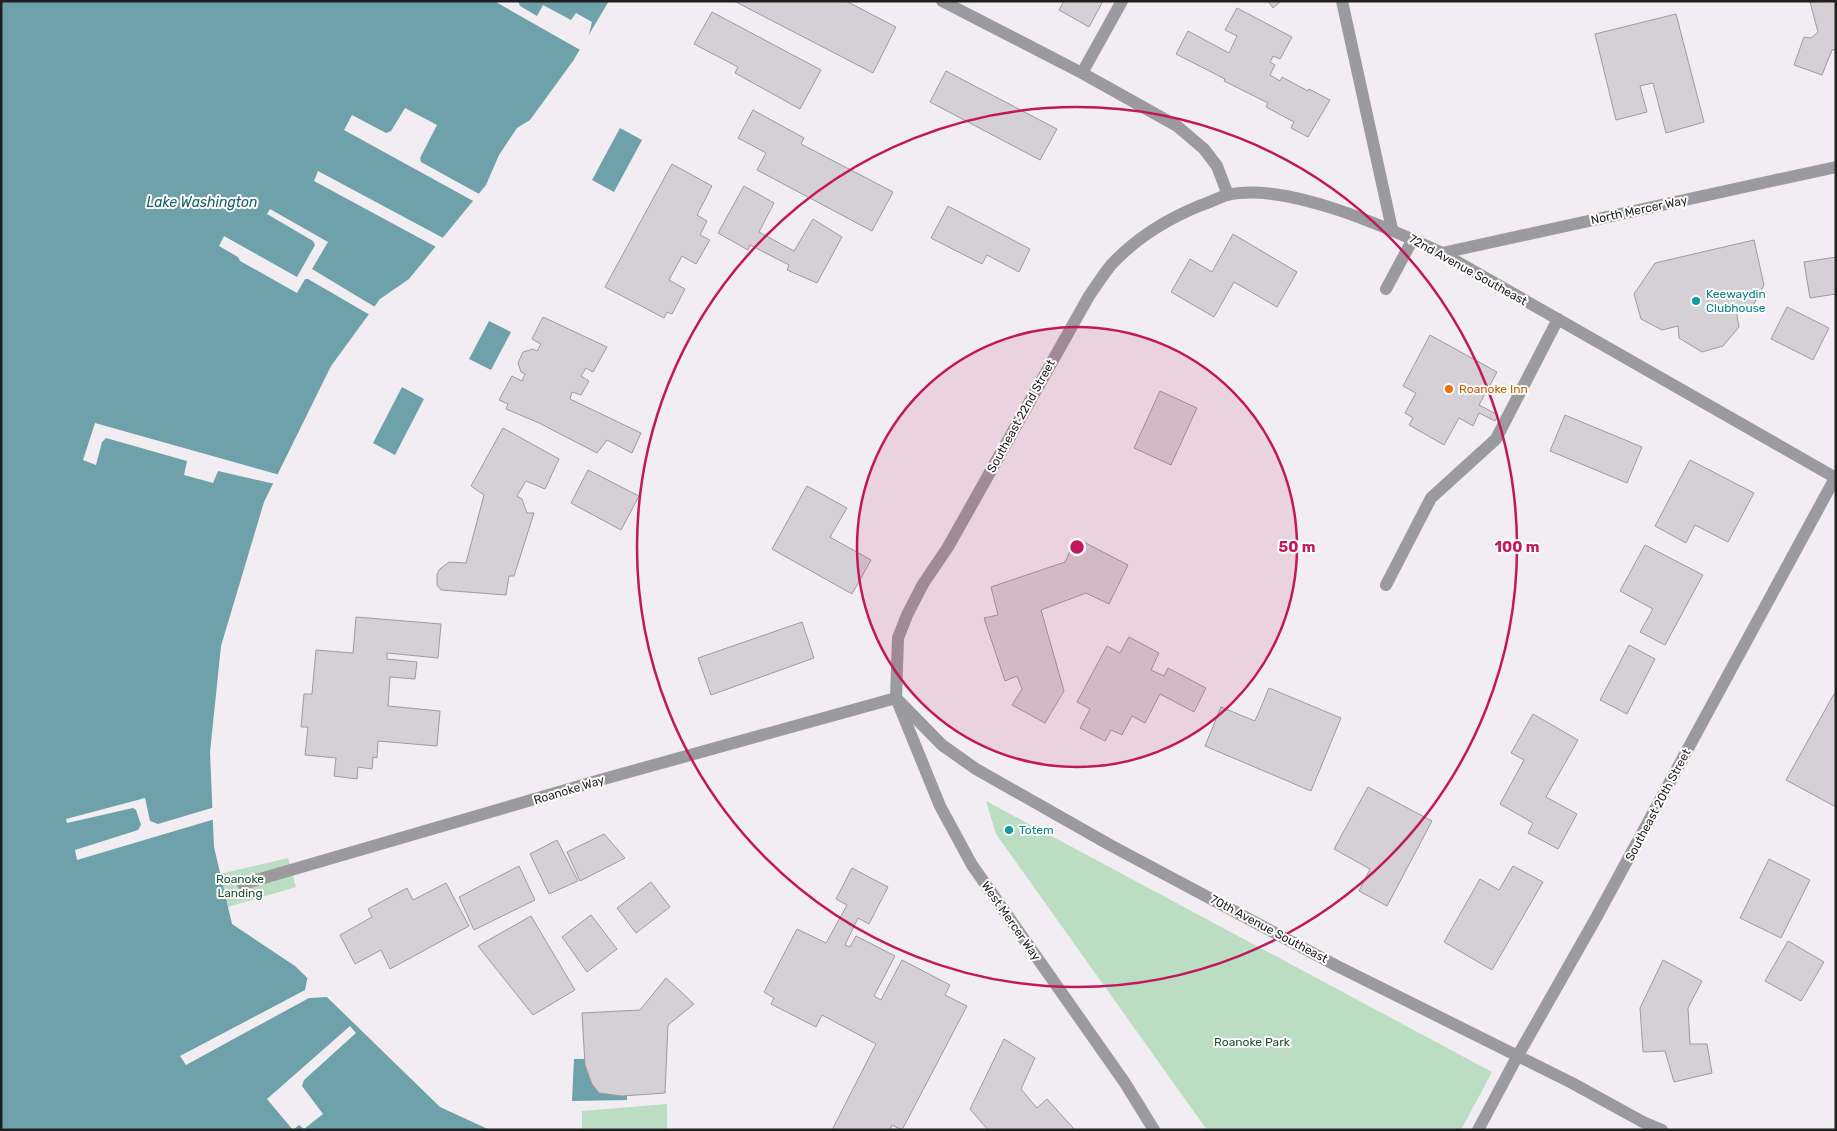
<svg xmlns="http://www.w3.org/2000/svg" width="1837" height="1131" font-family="Rubik,sans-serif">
<rect width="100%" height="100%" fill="#f1edf1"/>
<!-- green -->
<path fill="#bbddc2" d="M986 801 1492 1072 1461 1130H1207L996 834Z
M288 858 296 887 228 907 220 874Z
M667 1104V1130H582V1111Z"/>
<!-- water -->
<path fill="#6ea1a9" d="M1 1H609L573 61 530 120 517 128 499 155 486 185 409 279 380 299 331 366 264 502 221 646 210 752 214 847 232 924 295 966 440 1107 490 1130H1Z
M620 128 642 140 614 192 592 180Z
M489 321 511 332 491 370 469 359Z
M402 387 424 399 395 455 373 443Z
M626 1058 627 1100 572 1101 574 1059Z"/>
<!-- pier -->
<path fill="#f1edf1" d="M494 1H518L520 6 537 16 543 5 571 20 576 13 592 22 587 42 582 51Z
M405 108 437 125 420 158 421 162 481 195 475 202 344 130 352 115 386 133 391 131Z
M318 171 445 239 438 248 314 181Z
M270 209 328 242 312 269 375 307 370 315 308 279H305L297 293 240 261 238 257 219 246 224 236 297 277 315 245 313 241 267 214Z
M95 423 280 475 275 484 218 471 213 483 184 475 187 461 106 438 102 442 96 465 83 460Z
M145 798 150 821 158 824 215 807V819L77 860 75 850 138 830 141 825 136 810 133 808 67 823 66 819Z
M308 975 323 990 327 997 309 998 186 1065 180 1056 305 990Z
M350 1026 356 1033 304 1080 302 1086 323 1114 304 1129 299 1125 293 1130 267 1099Z"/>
<!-- building -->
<path fill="#d4d0d4" stroke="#9e9a9e" d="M734 1H846L896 27 873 73Z
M1064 1H1103L1089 27 1059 10Z
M1268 1H1281L1273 8Z
M1836 1V50H1832L1822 75 1794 65 1804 37 1811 38 1818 32 1810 2Z
M1237 8 1292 37 1280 59 1273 56 1270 62 1275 65 1270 75 1280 81 1282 77 1308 91 1309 89 1330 100 1308 137 1291 128 1294 122 1266 107 1268 103 1224 81 1225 79 1176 54 1188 31 1229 53 1237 36 1225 30Z
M712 12 821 70 800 109 735 73 738 67 694 44Z
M1676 14 1704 122 1666 133 1653 83 1640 86 1647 112 1616 120 1595 34Z
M946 71 1057 129 1040 160 930 102Z
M753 110 804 138 801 144 893 192 872 231 757 170 766 153 738 138Z
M672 164 712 186 697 215 707 221 700 235 710 240 696 264 682 256 669 280 685 289 672 314 667 312 664 318 605 287Z
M744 186 774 203 759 232 794 251 813 219 842 237 817 283 787 270 789 265 750 245 748 250 718 233Z
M948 206 1030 249 1019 272 987 255 982 264 931 238Z
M1233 234 1297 272 1277 307 1234 282 1214 317 1171 292 1190 259 1212 272Z
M1754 240 1764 285 1752 308 1736 310 1739 327 1723 346 1702 352 1679 338 1678 326 1662 330 1641 319 1634 294 1655 263Z
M1836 257V294L1810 298 1804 262Z
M1787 307 1829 328 1813 360 1771 339Z
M543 317 607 347 593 372 586 368 581 376 589 381 581 395 572 392 570 399 641 433 632 453 607 440 597 453 539 423 506 409 508 404 499 400 512 376 522 381 525 374 521 372 518 363 523 352 533 349 537 351 541 344 532 339Z
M1430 335 1497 372 1479 405 1498 415 1495 421 1479 413 1473 426 1459 418 1444 445 1409 425 1413 418 1405 413 1416 393 1403 386Z
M1160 391 1197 408 1171 465 1134 448Z
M1565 415 1642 447 1627 483 1550 451Z
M503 428 559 459 545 489 526 481 517 496 522 499 527 513H534L514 576H509L506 595 441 590 437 585V574L440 569 449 562 466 563 484 495 471 486Z
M1690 460 1754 493 1728 542 1695 525 1686 543 1655 526Z
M588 470 639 496 621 530 571 503Z
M807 486 847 508 830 537 871 560 852 594 772 549Z
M1076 538 1128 565 1109 604 1086 593 1041 610 1064 691 1045 723 1012 705 1022 689 1017 676 1005 681 984 618 998 615 991 587 1065 562Z
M1645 545 1703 575 1665 645 1640 632 1653 609 1620 591Z
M356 617 441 624 438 658 387 653V659L417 662 415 679 390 677 388 706 440 711 437 746 378 741 377 758 373 757 372 769 358 767 357 779 334 776 336 758 305 755 308 727H301L304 694H312L316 650 353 653Z
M802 622 814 658 711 695 698 658Z
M1129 637 1159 653 1151 670 1164 676 1168 668 1206 688 1194 712 1160 694 1145 723 1132 716 1122 735 1111 730 1105 741 1080 728 1090 709 1077 702 1107 646 1120 653Z
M1629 645 1655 659 1627 714 1600 700Z
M1269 688 1341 718 1311 791 1205 746 1221 707 1255 721Z
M1834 694 1836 695V807L1786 780Z
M1533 714 1578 740 1546 797 1577 814 1558 849 1528 833 1533 823 1500 804 1524 760 1511 753Z
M1368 787 1432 821 1387 906 1359 891 1370 869 1334 849Z
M604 834 625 858 580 881 567 852Z
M557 840 578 881 549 894 530 854Z
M1769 859 1810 880 1781 938 1740 918Z
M519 866 535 900 474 930 459 897Z
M1513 866 1543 882 1492 970 1444 942 1480 879 1499 890Z
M852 868 888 887 869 924 858 918 845 945 850 947 856 936 895 956 874 996 881 1000 902 960 950 985 945 995 967 1006 902 1130 892 1125 890 1130H832L876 1044 822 1015 816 1027 771 1004 774 998 764 992 797 929 826 943 847 905 836 899Z
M651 882 670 907 636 933 617 908Z
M446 883 469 926 390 969 381 950 355 964 340 935 372 917 368 909 407 888 413 900Z
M591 915 617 949 587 972 562 937Z
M531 916 575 990 533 1015 478 946Z
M1788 941 1824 962 1801 1001 1765 981Z
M1663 960 1702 981 1688 1008 1690 1044H1707L1712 1073 1674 1082 1665 1051 1643 1052 1640 1008Z
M666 978 694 1004 668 1025 665 1093 622 1096 599 1093 592 1084 585 1065 582 1013 640 1010Z
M1004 1039 1035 1058 1021 1089 1037 1108 1047 1099 1075 1130H988L970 1109Z"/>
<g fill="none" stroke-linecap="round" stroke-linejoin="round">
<!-- service -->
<path stroke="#9b9a9c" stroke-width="12" d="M1342 1 1392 229
M1386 289 1413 239
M1386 585 1431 498 1496 439 1558 319"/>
<!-- minor -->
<path stroke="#9b9a9c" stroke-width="12" d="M942 1 1082 73 1177 126 1204 149 1217 166 1228 195
M1082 73 1122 1
M1442 253 1836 478
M243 884 600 780 896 698 942 745 976 769 1110 845 1337 966 1572 1083 1643 1122 1662 1130
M1478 1130 1517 1057 1596 918 1835 478"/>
<!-- tertiary -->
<path stroke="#9b9a9c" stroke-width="12" d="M1154 1130 1125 1083 972 865 940 806 896 698 898 638 907 615 923 584 948 547 1089 296C1096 286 1103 275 1111 265 1136 238 1165 220 1199 206 1208 203 1218 198 1227 195 1285 181 1389 228 1442 253L1836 167"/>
</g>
<!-- distance rings -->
<circle cx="1077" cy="547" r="220" fill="#c2185b" fill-opacity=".12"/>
<g fill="none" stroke="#c2185b" stroke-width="2.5">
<circle cx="1077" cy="547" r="220"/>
<circle cx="1077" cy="547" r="440"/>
</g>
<!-- markers -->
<g fill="#0f9aa8" stroke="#fff" stroke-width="2">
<circle cx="1696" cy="301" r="5"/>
<circle cx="1009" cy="830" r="5"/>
</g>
<circle fill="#e8710a" stroke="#fff" stroke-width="2" cx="1449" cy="389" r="5"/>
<g text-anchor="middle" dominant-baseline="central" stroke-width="4" stroke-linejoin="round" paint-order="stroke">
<!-- street labels -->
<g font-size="12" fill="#201f20" stroke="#fff">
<text transform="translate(1639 210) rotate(-12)">North Mercer Way</text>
<text transform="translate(1468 270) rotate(29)">72nd Avenue Southeast</text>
<text transform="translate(1021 416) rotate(-61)">Southeast 22nd Street</text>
<text transform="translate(569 790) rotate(-17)">Roanoke Way</text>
<text transform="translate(1658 805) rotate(-62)">Southeast 20th Street</text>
<text transform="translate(1011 921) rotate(55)">West Mercer Way</text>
<text transform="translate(1269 929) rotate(28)">70th Avenue Southeast</text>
</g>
<!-- culture labels -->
<g font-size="12" fill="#0d838f" stroke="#fff" text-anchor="start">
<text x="1706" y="294">Keewaydin<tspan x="1706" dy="14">Clubhouse</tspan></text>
<text x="1019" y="830">Totem</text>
</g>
<!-- food labels -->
<g font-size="12" fill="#c56008" stroke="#fff" text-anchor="start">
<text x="1459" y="389">Roanoke Inn</text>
</g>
<!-- park labels -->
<g font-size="12" fill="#1d532d" stroke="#fff">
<text x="240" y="879">Roanoke<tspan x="240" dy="14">Landing</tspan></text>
<text x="1252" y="1042">Roanoke Park</text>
</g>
<!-- water labels -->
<g font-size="14" font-style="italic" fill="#175e68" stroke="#fff">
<text x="202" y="202">Lake Washington</text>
</g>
</g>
<circle cx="1077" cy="547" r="8" fill="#c2185b" stroke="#fff" stroke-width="2.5"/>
<g font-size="15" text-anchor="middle" font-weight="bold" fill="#c2185b" stroke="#fff" stroke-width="4" stroke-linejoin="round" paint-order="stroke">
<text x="1297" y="552">50 m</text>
<text x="1517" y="552">100 m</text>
</g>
<!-- border -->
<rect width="1837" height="1131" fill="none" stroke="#201f20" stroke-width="5"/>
</svg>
